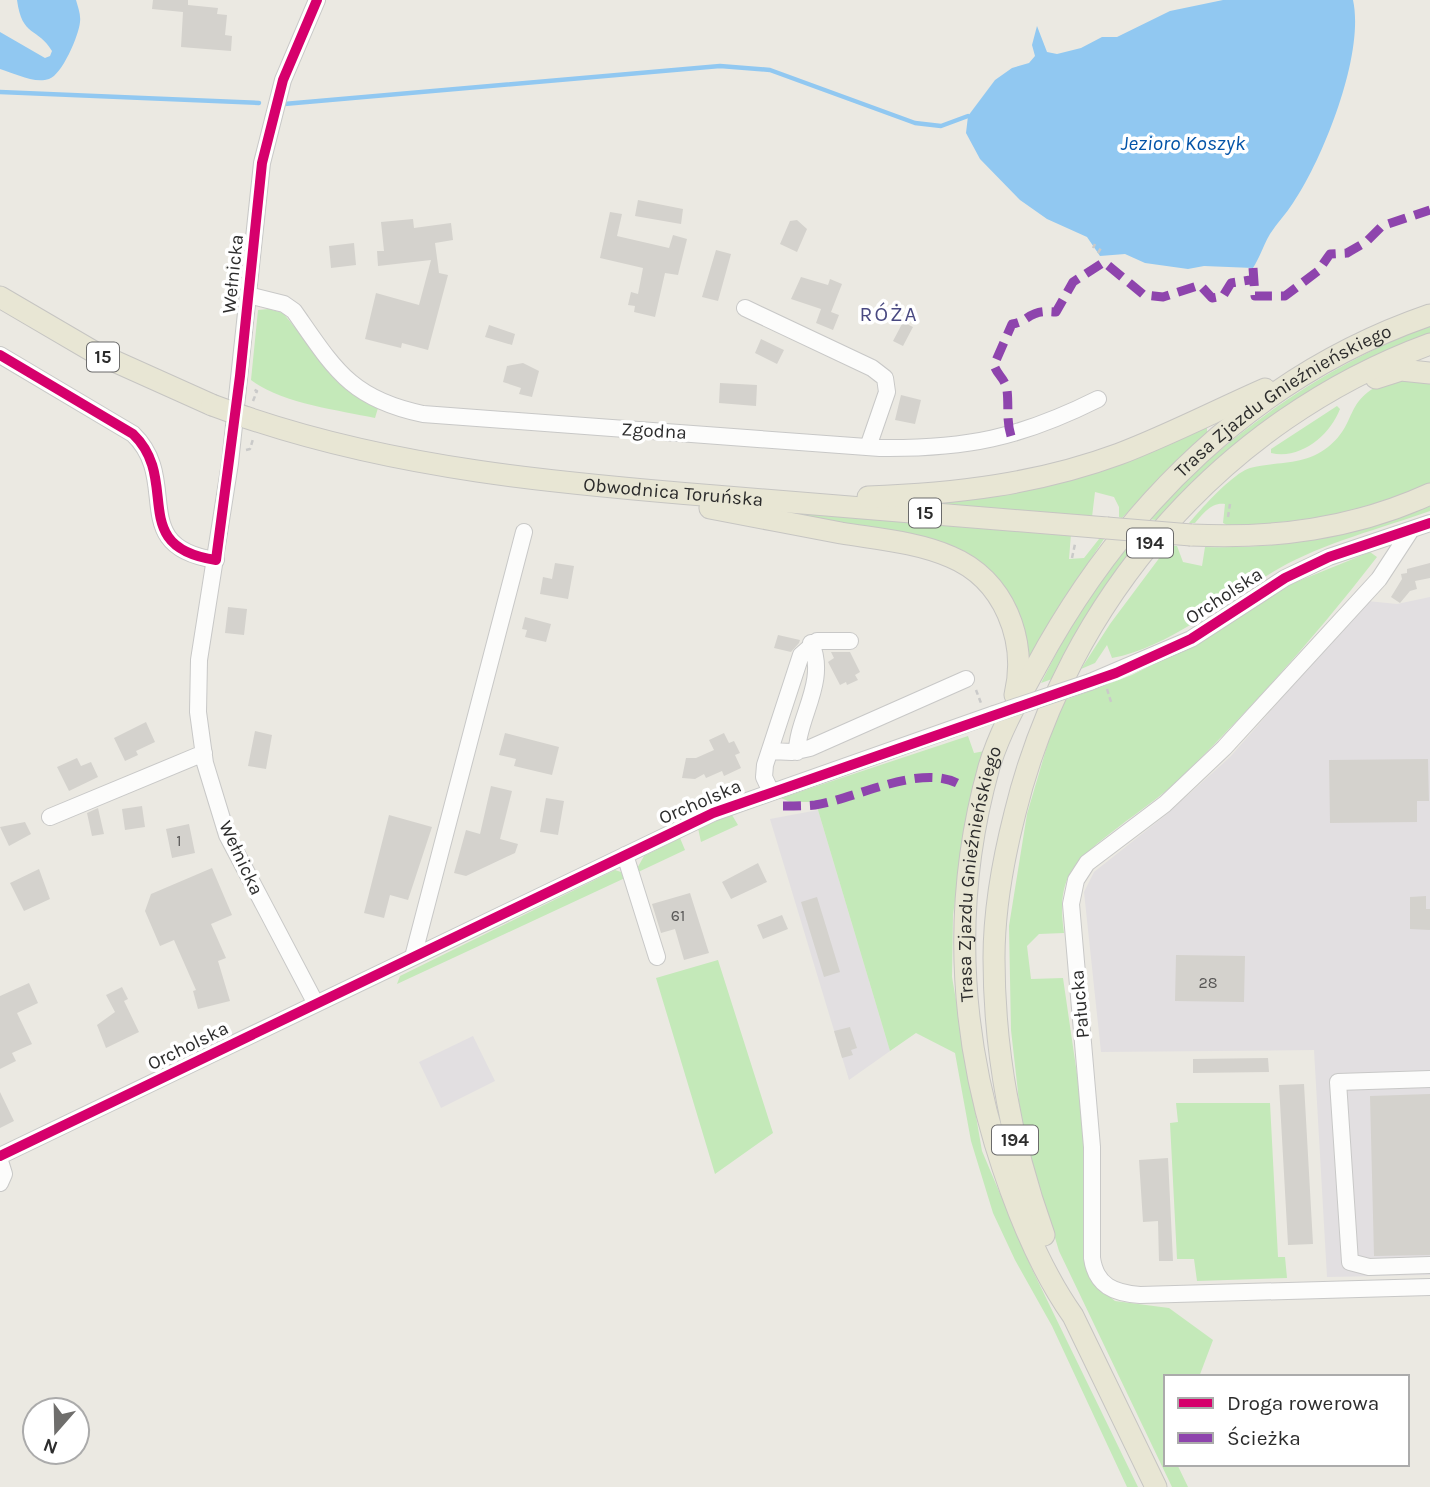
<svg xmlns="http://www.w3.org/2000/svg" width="1430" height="1487" font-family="Karla,sans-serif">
<rect width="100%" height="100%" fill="#ebe9e2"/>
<!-- industrial -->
<path fill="#e2dfe1" d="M1430 597V1275L1327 1277 1314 1050 1101 1052 1084 892 1094 872 1167 814 1230 757 1367 601 1397 604Z
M818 810 890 1051 849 1080 770 819Z
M473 1036 495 1081 441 1108 419 1062Z"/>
<!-- green -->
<path fill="#c4e9b9" d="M269 309 283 313 339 381 378 408 375 418C338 410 281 403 251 380L258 310Z
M1430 325V334C1324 374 1234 438 1156 520L1147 519C1228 434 1320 368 1430 325Z
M1393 379 1430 382V483C1359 514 1305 522 1229 526L1223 523 1225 504C1211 502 1203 514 1195 523H1189C1201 509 1233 473 1250 468 1277 461 1304 466 1328 447 1360 422 1341 398 1393 379Z
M1337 406 1340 409C1330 435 1301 460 1271 453V449Z
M1207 426V433L1169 468 1122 518 1119 517V507L1114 497 1095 492 1092 517 927 504Z
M1430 506V511C1380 529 1325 542 1278 569 1227 598 1171 647 1112 658L1107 645 1095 663 1081 669 1110 624 1169 545 1177 546 1183 562 1202 566 1205 547C1284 549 1357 536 1430 506Z
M776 511 1071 534 1069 559 1084 558 1099 539H1104L1057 610 1028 663 996 580Z
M1128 542H1137L1089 610 1052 679 1041 683 1071 625Z
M1370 552 1377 557C1315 637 1247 714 1174 784 1148 808 1087 845 1072 870 1060 889 1061 911 1064 933L1039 934 1027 946 1031 979 1063 978 1087 1143 1085 1262 1093 1283 1115 1301 1169 1308 1213 1340 1199 1377H1166V1464H1177L1188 1487H1172L1059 1251 1022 1128 1011 1030 1009 926 1027 814 1060 702 1132 675 1200 641 1284 587Z
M968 736 974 753 985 751 967 816 953 915 952 977 982 1151 1031 1267 1138 1487H1127L1052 1326 1015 1260 993 1213 971 1141 955 1053 916 1033 890 1051 818 810 814 802H790L781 798Z
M732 815 738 825 701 842 698 828Z
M680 838 685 850 634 874 644 856Z
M615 870 621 872 625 878 397 984 400 976Z
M718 960 773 1133 715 1174 656 978Z
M1176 1103H1270L1278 1257H1285L1287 1278 1197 1281 1194 1259H1177L1170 1123 1178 1122Z"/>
<!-- water -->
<path fill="#91c8f1" d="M17 0H76C78 7 81 15 80 22 79 35 62 75 49 79 34 84 14 73 0 69V32L45 58 50 56 52 51C38 27 22 38 17 0Z
M1223 0H1353C1365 54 1323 159 1293 203 1286 214 1277 223 1270 234 1264 244 1260 257 1253 268L1204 266 1188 269 1145 263 1125 254 1100 256 1087 237 1047 219 1020 200 980 159 966 133 968 116 995 80 1012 68 1029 63 1035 56 1032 45 1037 26 1047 52 1057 54 1081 48 1102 37H1117L1170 11Z"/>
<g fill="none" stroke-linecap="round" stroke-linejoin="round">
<!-- stream -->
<path stroke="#91c8f1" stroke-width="4.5" d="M0 92 259 103
M284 104 720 66 770 70 915 123 941 126 968 116"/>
</g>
<!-- building -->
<path fill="#d4d2cd" d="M153 0H188V5L218 8 217 14 227 15 225 35 232 36 231 51 181 47 183 12 152 9Z
M638 200 683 209 681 224 635 216Z
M610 212 622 214 617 236 669 248 673 235 687 239 678 275 665 273 655 317 634 312 635 306 628 305 631 292 638 294 643 268 600 258Z
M413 219 414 228 451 223 453 240 435 243 439 273 448 275 428 350 402 343 401 348 365 339 376 293 419 305 431 260 378 266 377 251H384L381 222Z
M797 220 807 229 797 252 780 244 790 221Z
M354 243 356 265 331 268 329 246Z
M716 250 731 254 718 301 702 297Z
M801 277 828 285 830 279 842 284 831 312 839 315 833 330 816 323 821 309 791 299Z
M903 322 913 327 903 346 893 341Z
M489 325 515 334 512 345 485 337Z
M761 339 784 350 777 364 755 353Z
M523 363 539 371 532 397 519 394 521 388 503 382 507 366Z
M720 383 757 385 756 406 719 403Z
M901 395 921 400 915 424 895 420Z
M555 563 574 566 568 599 540 594 543 577 552 579Z
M1430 563V578L1415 581 1417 589 1410 591 1400 603 1391 597 1402 579 1401 574 1407 573V569Z
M228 607 247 609 244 635 225 633Z
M525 617 551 624 546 642 525 637 527 630 522 629Z
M778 635 800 640 799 643 791 652 774 648Z
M850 652 860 672 855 675 858 680 847 685 846 682 840 685 828 662 834 658 831 652Z
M146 722 155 742 136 751 138 755 125 761 114 738Z
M255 731 272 735 266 769 248 766Z
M505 733 559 747 552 775 514 766 516 759 499 755Z
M724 733 729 743 734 741 740 753 735 755 741 768 724 776 722 771 706 778 704 774 695 779 682 778 686 758H696L714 750 709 740Z
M77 758 81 766 91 762 98 777 69 791 57 767Z
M1428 759 1429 801H1417V822L1330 823 1329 760Z
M491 786 512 791 500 839 518 844 515 853 466 876 454 873 466 830 480 834Z
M546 798 564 801 558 835 540 832Z
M142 806 145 827 125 830 122 809Z
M98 808 104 834 92 836 87 813Z
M389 815 432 827 408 900 390 895 384 918 364 913Z
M25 822 31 834 9 846 0 827Z
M189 824 195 853 172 858 166 829Z
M758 863 767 882 731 899 722 882Z
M212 868 232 915 211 924 226 958 218 961 230 1001 198 1009 193 991 196 990 174 940 160 946 145 911 151 894Z
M39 869 50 899 24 911 10 883Z
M690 893 709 953 684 960 675 929 661 933 652 904Z
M1426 896V909H1430V930L1410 929V897Z
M817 897 840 972 824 977 801 902Z
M782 915 788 929 763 939 757 925Z
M1176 955 1245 956 1244 1002 1175 1001Z
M29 983 38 1003 17 1013 32 1044 12 1053 16 1061 0 1069V996Z
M122 987 128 999 124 1001 139 1032 106 1048 97 1025 115 1012 106 995Z
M850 1027 857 1048 851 1050 853 1055 842 1058 834 1031Z
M1268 1058 1269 1072 1193 1073V1059Z
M1304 1084 1313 1244 1288 1245 1279 1085Z
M0 1092 14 1121 0 1128Z
M1430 1094V1255L1374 1256 1370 1096Z
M1168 1158 1173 1261H1159L1158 1221 1143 1222 1139 1160Z"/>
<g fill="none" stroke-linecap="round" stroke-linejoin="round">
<!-- minor casing -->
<g stroke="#c8c8c7" stroke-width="18">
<path id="minor" d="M248 295 284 304 294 311C334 368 350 399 423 414L880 448C966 449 1020 438 1098 399
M745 308 872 368 885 378 887 392 868 447
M0 355 133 434C182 481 126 547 216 560
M1411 530 1379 579 1224 748 1165 804 1087 863 1076 880 1071 904 1092 1147V1258C1096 1286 1114 1293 1140 1295L1430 1287
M1090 682 1191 639 1285 578 1329 557 1430 523
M770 751 792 752 810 748 966 679
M797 752C797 718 828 682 811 643
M771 792 764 777 765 765 801 655 817 641H850
M50 817 204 753
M625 855 657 957
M413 957 524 532
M316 1004 227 835 205 763 198 712 199 660 230 463 262 163 283 80 317 0
M1430 1079 1338 1082 1350 1262 1369 1267 1430 1265
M0 1156 713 813 994 714
M0 1161 4 1174 0 1183"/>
</g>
<!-- major casing -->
<g stroke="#c6c5c2" stroke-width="23">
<g id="major">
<path d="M0 297 94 352 212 405"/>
<path d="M1376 378 1401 370 1430 373"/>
<path id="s1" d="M245 417C398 469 556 483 715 496 846 507 976 517 1107 528"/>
<path d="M868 497C954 494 1038 484 1119 454 1169 435 1217 410 1265 389"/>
<path d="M710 508C754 516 797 525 841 533 877 539 917 542 951 557 1004 579 1028 640 1015 695"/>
<path d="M1191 535C1274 539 1353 529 1430 494"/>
<path d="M1044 1235C1012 1146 994 1053 994 958 994 910 1003 860 1015 813 1067 600 1223 420 1430 344"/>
<path id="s2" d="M1156 1487 1073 1316C1037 1265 1013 1202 995 1143 958 1019 954 892 989 767 1000 731 1018 700 1036 667 1122 507 1255 375 1430 315"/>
</g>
</g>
<!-- path -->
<path stroke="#cacac9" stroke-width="2.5" stroke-dasharray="5 3.5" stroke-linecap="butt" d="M1093 248 1095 244
M1098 253 1101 248
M253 401 257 391 253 389
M246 450 250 449 253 439
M1228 517 1230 504
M1072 558 1075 544
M1107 689 1112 705
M976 690 981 703"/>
<!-- minor -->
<use href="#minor" stroke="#fcfcfb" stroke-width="16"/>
<!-- major -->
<use href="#major" stroke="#e8e6d4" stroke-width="21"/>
<!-- minor-bridge casing -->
<g stroke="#c8c8c7" stroke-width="18" stroke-linecap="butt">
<path id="minor-bridge" d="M994 714 1090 682"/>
</g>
<!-- major-bridge casing -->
<g stroke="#c6c5c2" stroke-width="23" stroke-linecap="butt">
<path id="major-bridge" d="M212 405 245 417
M1107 528 1191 535"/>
</g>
<!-- minor-bridge -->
<use href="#minor-bridge" stroke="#fcfcfb" stroke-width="16"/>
<!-- major-bridge -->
<use href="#major-bridge" stroke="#e8e6d4" stroke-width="21"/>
<!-- quiet -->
<path stroke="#8e44ad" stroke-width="9" stroke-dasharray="18 9" stroke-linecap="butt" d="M1253 268 1255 296H1285L1318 271 1330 254 1347 253 1366 242 1382 226 1430 210
M1011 436C1006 420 1009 406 1007 390 1005 378 997 375 994 365L1012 324C1030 322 1027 309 1056 312L1073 282 1104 262 1144 295 1163 297 1200 285 1212 298 1223 296 1231 283 1256 279
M783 806C793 806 804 806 815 805 855 799 919 764 957 783"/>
<!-- cycleway casing -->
<g stroke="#fff" stroke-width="15">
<path id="cycleway" d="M0 355 133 434C182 481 126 547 216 560L240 376 262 163 283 80 317 0
M0 1156 713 813 1116 673 1191 639 1285 578 1329 557 1430 523"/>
</g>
<!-- cycleway -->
<use href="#cycleway" stroke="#d6006c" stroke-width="10"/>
</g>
<g text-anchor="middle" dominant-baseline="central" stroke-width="7" stroke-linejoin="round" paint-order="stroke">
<!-- number labels -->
<g font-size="16" fill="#575655">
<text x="179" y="840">1</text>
<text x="678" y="915">61</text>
<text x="1208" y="982">28</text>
</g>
<!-- shield labels -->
<g fill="#fff" stroke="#6b6b6b" stroke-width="2">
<rect x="87" y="342.5" width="32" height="29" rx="5"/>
<rect x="909" y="498.5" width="32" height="29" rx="5"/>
<rect x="1127" y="528.5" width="46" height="29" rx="5"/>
<rect x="992" y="1125.5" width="46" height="29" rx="5"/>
</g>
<g font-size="18" font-weight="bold" fill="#2c2c2c">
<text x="103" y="357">15</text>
<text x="925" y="513">15</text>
<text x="1150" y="543">194</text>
<text x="1015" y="1140">194</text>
</g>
<!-- street labels -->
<g font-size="19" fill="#2c2c2c" stroke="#fff">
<text transform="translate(233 274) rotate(-84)">Wełnicka</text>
<text stroke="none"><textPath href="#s2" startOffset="1242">Trasa Zjazdu Gnieźnieńskiego</textPath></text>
<text transform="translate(654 431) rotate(3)">Zgodna</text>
<text stroke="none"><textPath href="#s1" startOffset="436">Obwodnica Toruńska</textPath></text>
<text transform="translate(1224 596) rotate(-33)">Orcholska</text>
<text transform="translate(700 802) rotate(-23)">Orcholska</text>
<text transform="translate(241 858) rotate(65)">Wełnicka</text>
<text stroke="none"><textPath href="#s2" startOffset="654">Trasa Zjazdu Gnieźnieńskiego</textPath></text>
<text transform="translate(1080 1004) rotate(-95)">Pałucka</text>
<text transform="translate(188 1046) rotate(-26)">Orcholska</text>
</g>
<!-- water labels -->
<g font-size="21" font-style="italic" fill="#0454a8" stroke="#fff">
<text x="1183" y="143">Jezioro Koszyk</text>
</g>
<!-- neighbourhood labels -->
<g font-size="21" letter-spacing="2" fill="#494981" stroke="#fff">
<text x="889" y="314">RÓŻA</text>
</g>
</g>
<!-- legend -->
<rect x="1164" y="1375" width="245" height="91" fill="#ffffff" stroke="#ababab" stroke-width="2"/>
<rect x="1178" y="1398" width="35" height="10" fill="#d6006c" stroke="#ababab" stroke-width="2"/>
<text x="1227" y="1410" font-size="21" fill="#2c2c2c">Droga rowerowa</text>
<rect x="1178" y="1433" width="35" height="10" fill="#8e44ad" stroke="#ababab" stroke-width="2"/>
<text x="1227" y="1445" font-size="21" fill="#2c2c2c">Ścieżka</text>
<!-- north arrow -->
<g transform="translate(56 1431) rotate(200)"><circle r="33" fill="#ffffff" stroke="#ababab" stroke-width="2"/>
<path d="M0-5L12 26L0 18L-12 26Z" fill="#6f6e6c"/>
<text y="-10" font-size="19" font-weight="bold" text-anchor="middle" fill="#2c2c2c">N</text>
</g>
</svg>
